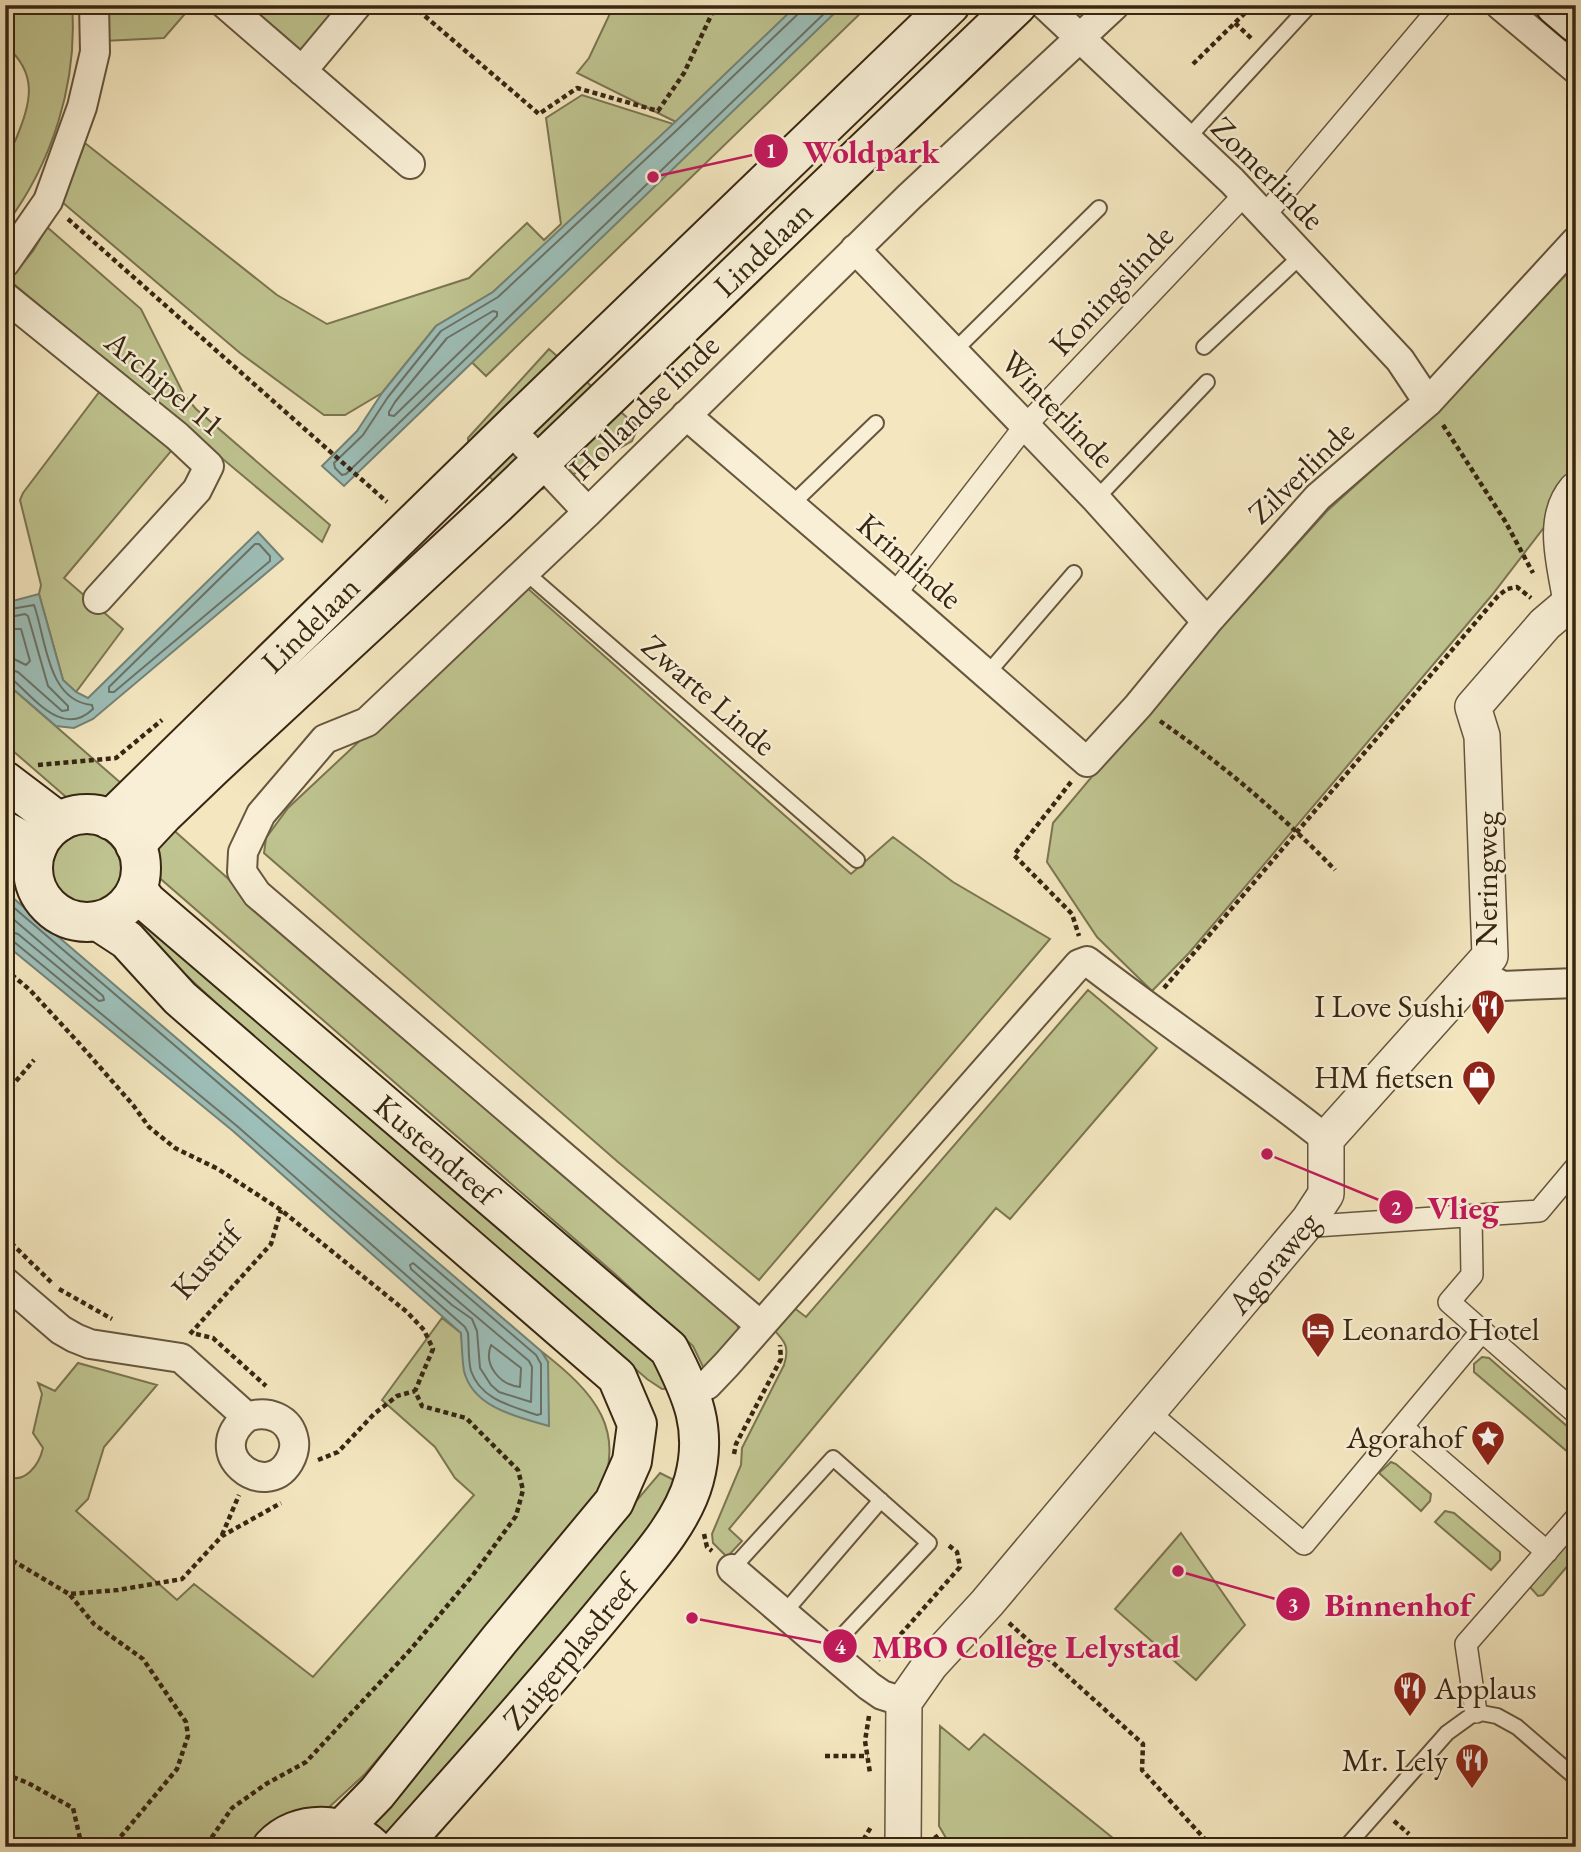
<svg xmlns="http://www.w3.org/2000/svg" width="1581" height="1852" font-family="'EB Garamond',serif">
<rect width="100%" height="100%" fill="#f4e7c0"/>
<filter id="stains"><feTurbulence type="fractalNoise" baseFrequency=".00286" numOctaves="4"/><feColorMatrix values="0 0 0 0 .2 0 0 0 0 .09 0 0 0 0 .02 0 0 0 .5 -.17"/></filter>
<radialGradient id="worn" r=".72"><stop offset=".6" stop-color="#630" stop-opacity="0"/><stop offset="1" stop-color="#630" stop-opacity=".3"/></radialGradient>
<!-- green -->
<path fill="#bfc490" stroke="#7b7551" stroke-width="2" d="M5 5H72C78 83 52 164 5 226 5 206 2 184 5 165 7 157 12 147 16 139 31 102 39 74 5 45Z
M103 5H187L190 8 164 38 104 41Z
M233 5H338L295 58Z
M614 5H869L486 376 452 343 516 271 493 292 436 326 382 393 345 415H324L240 353 62 202 85 143 277 295 327 324 469 278 527 223 544 240 561 224 546 118 582 95 673 124 676 122 577 73 589 58Z
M47 227 141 309 184 395 196 409 330 525 322 542 9 280 33 251Z
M1576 264V486L1492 595 1189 953 1152 991 1097 937 1047 862 1053 823 1157 699 1327 511 1430 418Z
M549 349 638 427 632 441C610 453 540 497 519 495 506 494 496 482 487 475 474 464 468 454 468 438Z
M100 391 172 450 64 578 123 629 76 692 63 680 39 594 41 585 20 500 23 493Z
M525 586 851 874 893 837 953 882 1050 939 759 1280 618 1162 264 853 266 838 288 808Z
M5 682 130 791 105 804 73 803 5 744Z
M169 826 385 1018 733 1315 739 1330 705 1371 693 1346 615 1274 155 874 154 852Z
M51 869a35 35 0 1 1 70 0a35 35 0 1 1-70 0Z
M139 916 681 1381 675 1388 662 1389 647 1379 460 1216 297 1078 131 924Z
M1088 990 1157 1048 1010 1219 996 1208 729 1529 742 1541 727 1557 713 1543 712 1534 741 1465 742 1448 784 1365C790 1347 785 1341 772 1328L793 1307 806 1317Z
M442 1318 461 1333 465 1374 548 1362 541 1351C594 1392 630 1431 597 1500L365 1774 325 1811 255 1847H5V1476C25 1485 39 1465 43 1448L33 1433 42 1394 38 1383 55 1391 78 1363 157 1385 104 1447 88 1499 76 1511 177 1600 194 1584 313 1677 474 1495 455 1478 435 1447 382 1400Z
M1482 1357 1489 1358 1576 1434V1459L1474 1372V1364Z
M1391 1462 1396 1464 1431 1494 1430 1501 1421 1511 1379 1473Z
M660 1473 674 1480 680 1494 540 1678 383 1838 367 1823 417 1759Z
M1445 1511 1454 1513 1500 1552V1560L1491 1570 1435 1522Z
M1576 1525V1556L1543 1595 1538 1596 1529 1586Z
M1181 1533 1245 1625 1196 1680 1115 1609Z
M940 1726 969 1750 984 1734 1124 1847H957L946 1838 939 1826Z"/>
<!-- water -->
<path fill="#9dbfb9" stroke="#748276" stroke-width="2" d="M797 5H843L344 486 322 466 357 431 382 393 436 326 493 292 673 124Z
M258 532 283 559 93 719 74 728 56 726 5 682V603L39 594 63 680 76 692 88 698Z
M5 891 541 1351 548 1362 549 1426C518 1417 473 1408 464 1371 462 1359 462 1345 461 1333L233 1131 5 944Z"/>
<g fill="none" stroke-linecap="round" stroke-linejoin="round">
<!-- shore -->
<path stroke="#6a7266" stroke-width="2" d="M801 5 799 13 678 129 498 297 441 331 388 397 363 435 334 463 335 468 342 475 346 474 833 5
M493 311 497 312V316L394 416 389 415V412L395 402 447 338Z
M255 544H259L270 556V561L114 692H109V687Z
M5 610 34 605C46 638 47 701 92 705L93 709C63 738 35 699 12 679L5 677
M5 618 25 614 28 616 48 686 68 706V710L62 711 18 672 5 668
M5 629H21L30 661 26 665 14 659 5 658
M5 900 536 1355 541 1364V1414L537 1415C512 1406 481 1400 471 1371 468 1360 469 1344 468 1333L465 1327 237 1126 13 941 5 939
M5 912 103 996 104 1000 99 1001 18 934 5 930
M413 1263 529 1361 532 1367 531 1402 499 1392 491 1385 480 1368 477 1331 472 1319 452 1305 411 1269 410 1265Z
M491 1345 521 1368 520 1387C500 1385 483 1365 491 1345Z"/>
<!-- service casing -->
<g stroke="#66563e" stroke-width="18">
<path id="service" d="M1186 140 1310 5
M1204 347 1301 256
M953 352 1099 208
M1096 499 1207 382
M791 505 876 423
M524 571 857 860
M987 674 1074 573
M732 1569 833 1458 929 1543 828 1651
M784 1613 881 1500
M1346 1847 1447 1733 1476 1712 1497 1716 1517 1727 1576 1778"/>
</g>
<!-- pedestrian casing -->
<g stroke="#66563e" stroke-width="24">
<path id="pedestrian" d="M1264 216 1442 5
M895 594 1025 426 1244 195
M1309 1220 1315 1226 1539 1211 1576 1167
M1482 1331 1576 1413
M1148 1412 1304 1544 1482 1331 1449 1302 1472 1275 1471 1217
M1402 1427 1547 1552
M1476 1712 1466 1644 1576 1518"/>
</g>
<!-- minor casing -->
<g stroke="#66563e" stroke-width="32">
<path id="minor" d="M226 5 410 164
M1045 5 1232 181 1400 360 1428 402
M1500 5 1576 69
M302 71 357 5
M855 249 1096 499 1207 622
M5 263 48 201 82 107 95 52 94 5
M5 297 177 436 209 466 197 490 98 599
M686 415 912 609 1087 762 1138 706 1207 622 1318 497 1428 402 1576 241
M510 429 588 512
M1477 971 1502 986 1576 983
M5 1282 61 1330 75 1338 90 1344 181 1358 247 1417C267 1410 290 1417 294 1441 295 1448 293 1455 289 1462 265 1502 201 1453 247 1417
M760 1325 257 894 242 872 243 852 261 814 325 739 367 722 588 512 909 197 1115 5
M691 1393 707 1385 727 1364 1079 964 1087 961C1166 1022 1248 1077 1326 1139
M732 1569 869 1686 882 1695 904 1702"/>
</g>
<!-- tertiary casing -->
<g stroke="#66563e" stroke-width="38">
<g id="tertiary">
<path d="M1571 602C1566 567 1550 520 1576 490"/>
<path id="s1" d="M903 1847 904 1702 930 1665 987 1603 1309 1220 1326 1194V1139L1490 956 1482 736 1473 707 1545 624 1571 602H1576"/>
</g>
</g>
<!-- secondary casing -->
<g stroke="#372612" stroke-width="42">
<g id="secondary">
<path d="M1555 5 1576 23"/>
<path d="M5 781 59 822"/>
<circle cx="87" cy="868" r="54"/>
<path id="s2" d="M110 820 510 429 950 5"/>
<path d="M5 831 37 848"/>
<path id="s3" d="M135 845 164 814 213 767 497 504 1017 5"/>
<path id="s4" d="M137 889 147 902 669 1349C692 1394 708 1429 694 1480 682 1525 641 1567 612 1603 544 1686 472 1766 400 1847"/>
<path d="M98 921 127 940 180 998 617 1377 637 1424 632 1461 614 1502 500 1639 377 1793 342 1829"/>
<path d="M272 1847C298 1819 345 1821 372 1847"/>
</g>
</g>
<!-- path -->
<path stroke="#372612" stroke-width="4.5" stroke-dasharray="5 3.5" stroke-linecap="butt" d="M412 5 539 114 577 88 658 111 684 73 716 5
M1235 23 1252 39
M1193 64 1253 5
M68 219 387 502
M1443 425 1505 521 1533 573
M1160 721C1222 764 1282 815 1335 870
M38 765 116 758 162 720
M1071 782 1014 855 1072 914 1079 936
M5 969 30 990 77 1041 133 1105 149 1127 175 1148 218 1169 281 1210 407 1312 424 1330 433 1349 415 1391 422 1406 466 1418 518 1470 523 1490 516 1516 473 1575 411 1649 306 1762 266 1784 232 1808 205 1847
M1164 988 1498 596 1507 589 1517 587 1531 598
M5 1094 34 1060
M5 1237 52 1283
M59 1289 112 1319
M190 1334 271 1244 281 1210
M196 1334 213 1338 266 1386
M734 1454 736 1444 781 1359 780 1345
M318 1460 338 1452 374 1414 397 1396 415 1391
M704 1534 707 1547 712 1551
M222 1535 239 1495
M5 1556 69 1594 118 1590 182 1579 222 1536 281 1503
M70 1595 94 1624 143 1659 186 1722 188 1736 177 1769 112 1847
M1009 1623 1143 1744 1142 1770 1212 1847
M878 1660 960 1567 957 1552 947 1544
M869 1716 865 1741 870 1773
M825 1756H868
M5 1774 28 1783 73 1808 82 1847
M1394 1821 1409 1834
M935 1835 944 1847
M859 1847 871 1827"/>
<!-- service -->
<use href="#service" stroke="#f8efd6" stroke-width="14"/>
<!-- pedestrian -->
<use href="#pedestrian" stroke="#f8efd6" stroke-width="21"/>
<!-- minor -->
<use href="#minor" stroke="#f8efd6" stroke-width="28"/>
<!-- tertiary -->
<use href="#tertiary" stroke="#f8efd6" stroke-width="35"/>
<!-- secondary -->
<use href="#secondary" stroke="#f8efd6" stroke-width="38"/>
</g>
<!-- icons -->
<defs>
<g id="restaurant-pin" transform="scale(1.75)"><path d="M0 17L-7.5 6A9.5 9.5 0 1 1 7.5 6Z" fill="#8f2418" stroke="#f8efd6"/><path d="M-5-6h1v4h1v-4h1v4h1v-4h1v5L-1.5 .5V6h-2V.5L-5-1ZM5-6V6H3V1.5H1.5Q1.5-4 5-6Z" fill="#fff"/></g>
<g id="shop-pin" transform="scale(1.75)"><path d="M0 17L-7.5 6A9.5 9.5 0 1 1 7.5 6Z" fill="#8f2418" stroke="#f8efd6"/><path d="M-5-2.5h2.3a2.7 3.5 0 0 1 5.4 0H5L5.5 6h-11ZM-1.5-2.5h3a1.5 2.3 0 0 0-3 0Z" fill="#fff"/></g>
<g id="hotel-pin" transform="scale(1.75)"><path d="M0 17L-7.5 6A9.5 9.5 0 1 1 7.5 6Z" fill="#8f2418" stroke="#f8efd6"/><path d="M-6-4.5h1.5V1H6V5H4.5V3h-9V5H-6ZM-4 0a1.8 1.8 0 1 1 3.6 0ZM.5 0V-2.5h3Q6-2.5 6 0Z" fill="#fff"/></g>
<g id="sight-pin" transform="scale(1.75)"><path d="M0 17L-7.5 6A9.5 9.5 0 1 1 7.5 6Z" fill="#8f2418" stroke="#f8efd6"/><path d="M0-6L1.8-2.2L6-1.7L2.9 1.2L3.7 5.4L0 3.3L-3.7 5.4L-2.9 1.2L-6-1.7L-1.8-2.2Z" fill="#fff"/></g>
</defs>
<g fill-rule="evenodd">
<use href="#restaurant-pin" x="1488" y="1006"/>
<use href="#shop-pin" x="1479" y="1077"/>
<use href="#hotel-pin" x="1318" y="1329"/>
<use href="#sight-pin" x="1488" y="1437"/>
<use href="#restaurant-pin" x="1410" y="1688"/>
<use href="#restaurant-pin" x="1472" y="1760"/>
</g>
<g text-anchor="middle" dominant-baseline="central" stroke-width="5" stroke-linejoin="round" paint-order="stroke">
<!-- street labels -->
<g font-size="32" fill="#372612" stroke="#f8efd6">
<text transform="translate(1268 173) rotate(45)">Zomerlinde</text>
<text stroke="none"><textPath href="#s3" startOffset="866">Lindelaan</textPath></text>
<text transform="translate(1111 290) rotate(-47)">Koningslinde</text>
<text transform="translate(165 383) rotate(40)">Archipel 11</text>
<text transform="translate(644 407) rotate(-44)">Hollandse linde</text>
<text transform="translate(1058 409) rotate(46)">Winterlinde</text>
<text transform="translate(1301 472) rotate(-44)">Zilverlinde</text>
<text transform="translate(910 561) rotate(41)">Krimlinde</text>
<text stroke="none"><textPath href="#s2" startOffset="280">Lindelaan</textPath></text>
<text transform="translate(709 695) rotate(41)">Zwarte Linde</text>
<text transform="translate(1486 879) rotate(-90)">Neringweg</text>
<text stroke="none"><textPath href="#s4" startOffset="397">Kustendreef</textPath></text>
<text transform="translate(206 1261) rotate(-49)">Kustrif</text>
<text stroke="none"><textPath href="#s1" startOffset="719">Agoraweg</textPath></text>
<text transform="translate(570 1652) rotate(-50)">Zuigerplasdreef</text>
</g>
<!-- poi labels -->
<g font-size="32" fill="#372612" stroke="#f8efd6" text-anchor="end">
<text x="1464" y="1006">I Love Sushi</text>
<text x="1454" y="1077">HM fietsen</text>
<text x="1342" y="1329" text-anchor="start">Leonardo Hotel</text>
<text x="1464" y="1437">Agorahof</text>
<text x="1434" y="1688" text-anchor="start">Applaus</text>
<text x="1448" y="1760">Mr. Lely</text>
</g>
</g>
<!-- callouts -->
<path fill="none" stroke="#c2185b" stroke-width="2.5" d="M653 177L771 151M1267 1154L1396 1207M1178 1571L1293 1604M692 1618L840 1646"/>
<g fill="#c2185b" stroke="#f8efd6" stroke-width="2.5">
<circle cx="653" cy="177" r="7"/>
<circle cx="1267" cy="1154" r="7"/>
<circle cx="1178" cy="1571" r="7"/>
<circle cx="692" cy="1618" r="7"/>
<circle cx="771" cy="151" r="18"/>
<circle cx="1396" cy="1207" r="18"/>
<circle cx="1293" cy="1604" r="18"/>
<circle cx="840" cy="1646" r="18"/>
</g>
<g font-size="21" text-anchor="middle" font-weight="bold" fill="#fff">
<text x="771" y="158">1</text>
<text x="1396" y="1215">2</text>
<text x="1293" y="1612">3</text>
<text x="840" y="1654">4</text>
</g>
<g font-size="33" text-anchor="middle" font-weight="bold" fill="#c2185b" stroke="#f8efd6" stroke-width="5" stroke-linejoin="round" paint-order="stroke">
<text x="871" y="163">Woldpark</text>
<text x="1463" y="1219">Vlieg</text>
<text x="1398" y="1616">Binnenhof</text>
<text x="1026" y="1658">MBO College Lelystad</text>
</g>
<!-- margin -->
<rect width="1581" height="1852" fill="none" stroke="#f4e7c0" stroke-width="28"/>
<rect x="7" y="7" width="1567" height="1838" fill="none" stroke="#372612" stroke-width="3.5"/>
<rect x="14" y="14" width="1553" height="1824" fill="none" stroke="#372612" stroke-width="2"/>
<rect width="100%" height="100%" filter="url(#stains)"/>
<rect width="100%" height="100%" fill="url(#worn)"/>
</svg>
